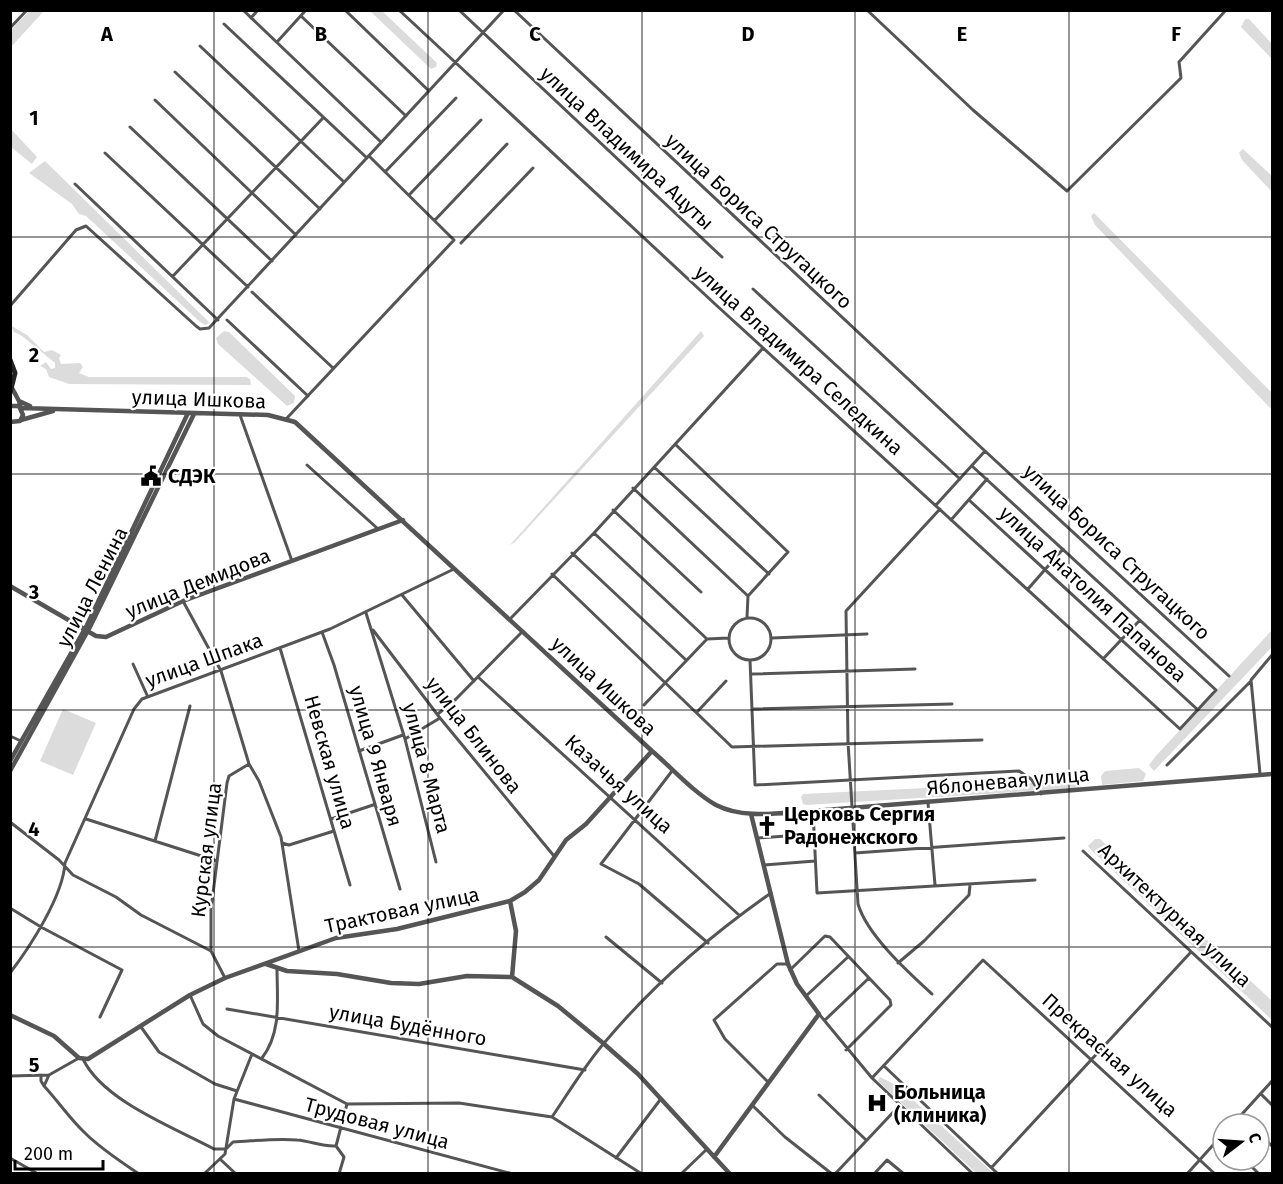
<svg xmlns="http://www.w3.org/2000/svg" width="1283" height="1184" font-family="'Fira Sans',sans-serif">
<rect width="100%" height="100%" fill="#fff"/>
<!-- green -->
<path fill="#dcdcdc" d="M29 11H44L11 47V30Z
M370 11H382L437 63 436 67 431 69Z
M1245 19H1249L1272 44V59L1241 27Z
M10 128 37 157 32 164 11 147Z
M1243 149 1272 176V192L1242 160 1239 153Z
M45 161 210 323 205 325 199 321 86 216 79 214 72 204 29 173Z
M1094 213 1272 393V410L1095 225 1091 216Z
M10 325 27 335 44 352 52 350 61 355 59 358 61 364 80 363 83 367 79 373 89 377H246L250 379 251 385 69 384 49 377 46 369 40 366 46 362 51 369 55 368V363L22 336 14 332Z
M224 331 229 332 295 396 294 403 287 406 218 344 216 338Z
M701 331 704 336 515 542 510 545Z
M1272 630V647L1154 771 1149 765 1155 757Z
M63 709 96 723 73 775 40 761Z
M1139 768 1146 774 1143 781 1102 785 1101 776 1105 771Z
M1071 781H1081V788L806 805 803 804 801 797 803 794Z
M1095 839H1100L1272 1001V1020L1091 850 1088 846Z
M880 1077 898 1086 993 1173H976L878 1081Z"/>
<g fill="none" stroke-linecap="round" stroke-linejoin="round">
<!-- minor -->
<path stroke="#555" stroke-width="3" d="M243 10 381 142
M345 10 429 91
M399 10 715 304 1180 729 1216 690 972 466
M459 10 722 257
M514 10 985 451 936 505
M867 10 973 110 1067 191 1181 78 1179 62 1226 10
M301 16 406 116
M251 18 258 10
M224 24 367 158
M10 28 27 10
M277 42 306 10
M200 46 344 182
M175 72 320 209
M155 100 296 235
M130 127 272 261
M105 153 248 287
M385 172 456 98
M75 184 218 320
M410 194 481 120
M435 220 507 144
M461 243 533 168
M173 276 323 118
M753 289 960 479
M252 292 333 368
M10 306 76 230 86 226 196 326 200 329 209 328 504 10
M227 320 308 396
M240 415 292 561
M287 418 454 240 369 156
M676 445 788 552 748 596 747 617
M985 451 1229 676
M307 465 377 528
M654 467 769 574
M633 488 748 596
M969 500 1198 710
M613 510 701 592
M951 520 987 479
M594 533 707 639
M572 553 686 660
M552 574 732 747 982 740
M1028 589 1063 549
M402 595 474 681
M183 601 221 671 249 764 259 781 281 837 299 951
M366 613 405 739 436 862
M729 639a21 21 0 1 1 42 0a21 21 0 1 1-42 0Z
M511 618 594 533 763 348
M373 630 440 718 554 856
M322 632 334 665 400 889
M772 638 867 634
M280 648 350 885
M1103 659 1140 620
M750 660 755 785 1019 771 1031 779 1041 794
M133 664 147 695
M752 674 915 669
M478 677 739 915
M644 705 707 639 728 638
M753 709 952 704
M698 711 726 681
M439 713 456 699 522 632
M10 736 21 741
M405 739 440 718
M359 751 403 735
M1167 765 1250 682
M672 771 601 864 639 884 708 943
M1260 774 1251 680 1272 655
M928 803 935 885
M813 811 817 893 1035 880
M86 819 217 861
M331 819 373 805
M10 822 59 860 73 875 116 897 141 915 211 951 225 978
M758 838 814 834
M155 841 190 706
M282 843 289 845 334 831
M1083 851 1272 1027
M855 853 1064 838
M764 865 815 861
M10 908 41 927 122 970 100 1017
M606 937 662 983
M211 950V909L227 783 229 776 249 764
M898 963 924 941 969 895 970 885
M790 970 825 936 830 937 890 1000 891 1005 846 1050
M10 973C30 947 63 896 65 863L134 709 142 699 330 629 454 569
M932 994C908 972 867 935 858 904L848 742 846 611 940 509
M190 995 203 1024 218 1036 347 1104 459 1103 552 1117 642 1174
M806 996 848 957
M227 1009 585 1070
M819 1014 872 1078 973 1174
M825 1020 869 978
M141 1027 159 1052 215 1084 237 1091
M262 1058C282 1032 277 999 277 968
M83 1059C103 1101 175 1128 214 1149H226L233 1142C254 1141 276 1138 297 1140 311 1141 322 1147 336 1146
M884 1066 998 1174
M41 1075V1081L44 1086
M49 1075 44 1086C58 1101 70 1119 85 1133 101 1149 120 1161 139 1174
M10 1076 49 1075 79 1058
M872 1078 983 960 1215 1174
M768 1082 725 1039 714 1020 777 964H788
M1261 1094 1272 1105
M819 1095 865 1139
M234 1099 513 1174
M753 1106 785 1137 832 1174
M1240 1116 1248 1124
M552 1117C569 1092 585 1065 605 1042 652 986 711 935 771 893
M1233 1124 1272 1081
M1259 1134 1272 1146
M10 1158 38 1174
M616 1158 660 1100
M221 1160 236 1174
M1245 1160 1259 1174
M992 1167 1191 952
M204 1174 225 1154 234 1099 252 1054
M339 1174 344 1157 336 1146 347 1104
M681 1174 707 1149
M835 1174 899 1106
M874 1174 887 1160 904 1174
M1187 1174 1223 1134"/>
<!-- tertiary -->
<path stroke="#555" stroke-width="4.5" d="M12 388 19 401 30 406
M19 401 21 408 268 415 295 422 652 751C672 768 693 792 716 805 745 820 782 812 813 811L1272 774
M10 406H19L23 415 20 421 10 422
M21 420 53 411
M10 586 96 636 106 637 183 601 403 520
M10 761 87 625 188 413
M10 771 90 627 194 414
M510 901 516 931 512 977
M266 964 287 971 337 974 391 983 419 984 467 976 512 977 558 1006 603 1043 638 1074 730 1174
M10 1015 54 1036 79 1058 88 1059 190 995 225 978 336 938 397 929 510 901 525 892 539 880 566 840 586 824 652 751
M714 1157 819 1014 797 984 788 964 751 814"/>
<!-- secondary -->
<path stroke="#222" stroke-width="5" d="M10 360 15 373 10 393"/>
</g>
<!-- grid -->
<path fill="none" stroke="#000" stroke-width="1.5" stroke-opacity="0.55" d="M214 10V1174M428 10V1174M642 10V1174M855 10V1174M1069 10V1174M10 237H1272M10 474H1272M10 710H1272M10 947H1272"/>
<!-- icons -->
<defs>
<g id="civic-bare" transform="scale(1.62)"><path d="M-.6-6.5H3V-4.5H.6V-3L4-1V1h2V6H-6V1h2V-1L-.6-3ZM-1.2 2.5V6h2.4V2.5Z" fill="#000" stroke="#fff" stroke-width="2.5" paint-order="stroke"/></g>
<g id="church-bare" transform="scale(1.62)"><path d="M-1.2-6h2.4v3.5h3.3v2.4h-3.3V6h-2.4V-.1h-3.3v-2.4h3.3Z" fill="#000" stroke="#fff" stroke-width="2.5" paint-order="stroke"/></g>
<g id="hospital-bare" transform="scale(1.62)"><path d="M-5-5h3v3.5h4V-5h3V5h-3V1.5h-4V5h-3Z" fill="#000" stroke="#fff" stroke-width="2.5" paint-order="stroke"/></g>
</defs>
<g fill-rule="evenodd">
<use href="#civic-bare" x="151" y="476"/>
<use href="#church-bare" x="767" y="826"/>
<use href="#hospital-bare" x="877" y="1103"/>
</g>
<g text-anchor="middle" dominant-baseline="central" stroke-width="4.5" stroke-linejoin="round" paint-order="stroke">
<!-- street labels -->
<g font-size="20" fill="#000" stroke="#fff">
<text transform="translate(627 148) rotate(43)">улица Владимира Ацуты</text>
<text transform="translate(759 221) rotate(43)">улица Бориса Стругацкого</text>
<text transform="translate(799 360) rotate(42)">улица Владимира Селедкина</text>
<text transform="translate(199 399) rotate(2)">улица Ишкова</text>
<text transform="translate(1117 552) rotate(43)">улица Бориса Стругацкого</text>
<text transform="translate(198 583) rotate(-22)">улица Демидова</text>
<text transform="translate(92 587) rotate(-63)">улица Ленина</text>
<text transform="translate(1093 594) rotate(43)">улица Анатолия Папанова</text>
<text transform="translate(204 660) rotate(-20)">улица Шпака</text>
<text transform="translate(604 686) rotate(43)">улица Ишкова</text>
<text transform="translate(474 735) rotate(52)">улица Блинова</text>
<text transform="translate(376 756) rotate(74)">улица 9 Января</text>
<text transform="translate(330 762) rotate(74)">Невская улица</text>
<text transform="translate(427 768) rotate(75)">улица 8 Марта</text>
<text transform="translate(1008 781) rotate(-5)">Яблоневая улица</text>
<text transform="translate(619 784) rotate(42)">Казачья улица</text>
<text transform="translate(206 850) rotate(-83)">Курская улица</text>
<text transform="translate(402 910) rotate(-12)">Трактовая улица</text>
<text transform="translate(1175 915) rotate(43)">Архитектурная улица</text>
<text transform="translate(408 1025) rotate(10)">улица Будённого</text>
<text transform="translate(1110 1055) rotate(42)">Прекрасная улица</text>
<text transform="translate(377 1123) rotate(15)">Трудовая улица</text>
</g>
<!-- poi labels -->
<g font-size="20" font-weight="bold" fill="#000" stroke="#fff" text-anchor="start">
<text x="168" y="476">СДЭК</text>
<text x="784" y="814">Церковь Сергия<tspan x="784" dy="23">Радонежского</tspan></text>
<text x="894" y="1092">Больница<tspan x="894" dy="23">(клиника)</tspan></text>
</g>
</g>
<g font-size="20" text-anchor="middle" font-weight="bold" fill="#000" stroke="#fff" stroke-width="4.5" stroke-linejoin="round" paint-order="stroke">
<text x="107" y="41">A</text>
<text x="321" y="41">B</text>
<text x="535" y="41">C</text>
<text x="748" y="41">D</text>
<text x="962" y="41">E</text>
<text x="1176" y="41">F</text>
<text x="34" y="125">1</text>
<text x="34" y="362">2</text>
<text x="34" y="599">3</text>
<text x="34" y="836">4</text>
<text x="34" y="1072">5</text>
</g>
<!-- border -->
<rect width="1283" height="1184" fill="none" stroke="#000000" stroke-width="24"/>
<!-- north arrow -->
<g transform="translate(1241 1142) rotate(73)"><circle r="28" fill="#ffffff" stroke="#999999" stroke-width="1.5"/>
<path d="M0-4.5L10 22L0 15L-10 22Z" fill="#000000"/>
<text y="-9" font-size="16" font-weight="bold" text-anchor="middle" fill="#000000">С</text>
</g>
<!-- scale -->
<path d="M15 1160v9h88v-9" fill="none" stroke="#000000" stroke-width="3"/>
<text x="24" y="1160" font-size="18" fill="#000000" stroke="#ffffff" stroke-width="4.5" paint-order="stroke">200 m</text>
</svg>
